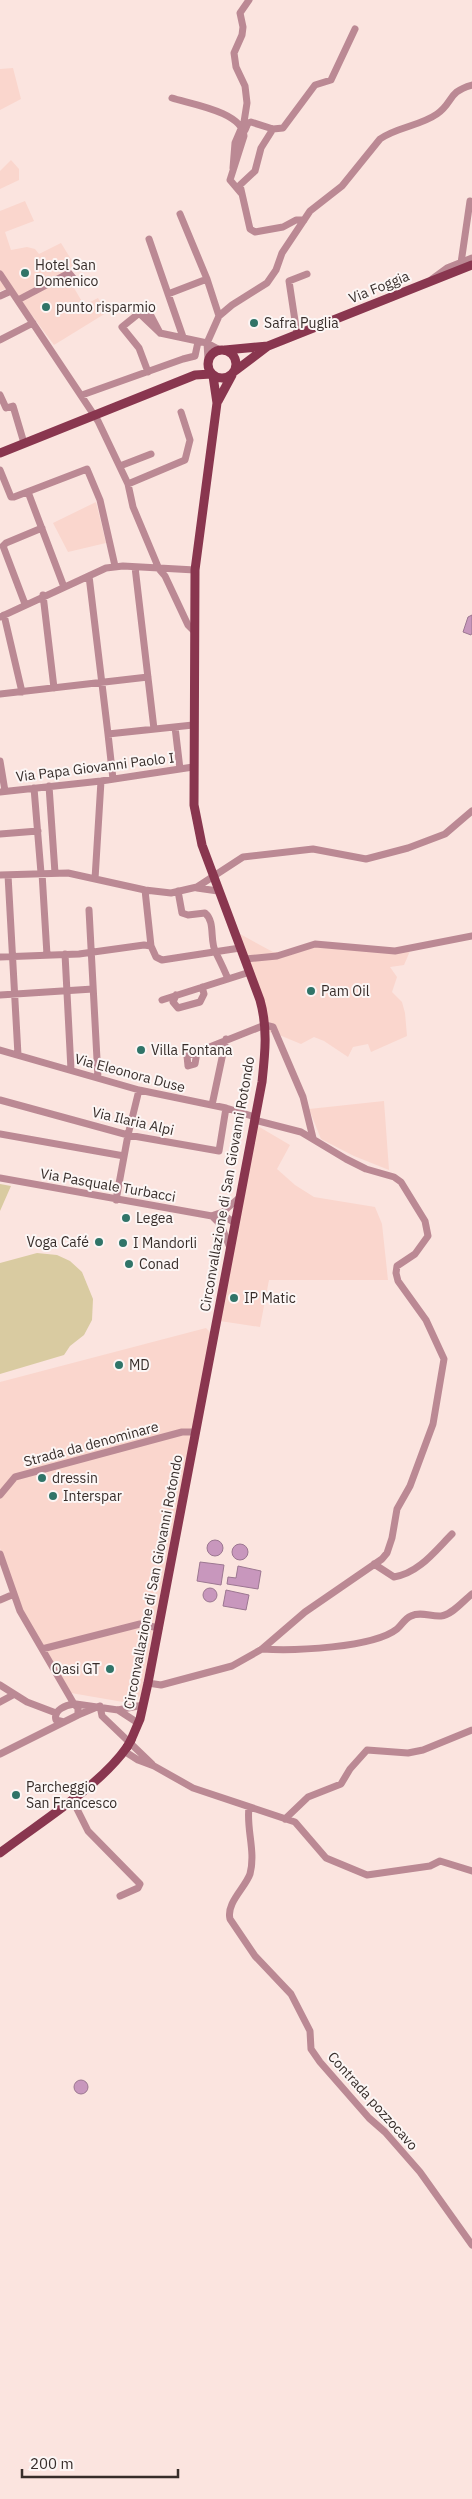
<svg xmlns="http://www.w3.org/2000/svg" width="472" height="2499" font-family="'IBM Plex Sans',sans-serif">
<rect width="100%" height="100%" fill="#fbe4df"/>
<!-- built -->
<path fill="#fad6cd" d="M13 68 21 99 0 110V69Z
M11 160 19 169V180L0 189V171Z
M25 201 34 221 5 232 11 250 27 247 35 249 39 254 61 243 74 264 67 276 84 305 98 298 106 313 54 345 11 287 0 291V211Z
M96 502 106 543 68 552 53 523Z
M240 934 273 952H282L314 942 410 951 404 965 390 967 397 977 392 992 402 1002 405 1013 407 1036 371 1052 368 1044 353 1047 348 1057 324 1041 314 1037 301 1044 272 1032 263 1035 258 1004 232 935Z
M384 1101 389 1170 354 1156 321 1139 309 1109Z
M256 1125 290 1145 277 1169 295 1185 314 1197 375 1207 382 1224 388 1280H269L260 1327 220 1321Z
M206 1328 211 1333 141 1695 135 1701 129 1703 71 1693 23 1611 0 1548V1382Z"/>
<!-- green -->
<path fill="#d9cba1" d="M0 1184 11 1186 0 1211Z
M37 1253 57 1255 70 1261 82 1272 93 1299 92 1320 84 1335 70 1346 64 1355 0 1374V1263Z"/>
<!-- water -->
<path fill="#c897bd" stroke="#9c7791" d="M472 615V633L471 635 463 632 468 617Z
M207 1548a8 8 0 1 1 16 0a8 8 0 1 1-16 0Z
M232 1552a8 8 0 1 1 16 0a8 8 0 1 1-16 0Z
M200 1562 224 1565 221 1585 197 1581Z
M238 1566 261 1571 258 1589 227 1584 228 1577 236 1578Z
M203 1595a7 7 0 1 1 14 0a7 7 0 1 1-14 0Z
M226 1590 249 1595 246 1610 223 1606Z
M74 2087a7 7 0 1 1 14 0a7 7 0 1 1-14 0Z"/>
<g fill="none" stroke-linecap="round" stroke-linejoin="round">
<!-- minor -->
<path stroke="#bb8994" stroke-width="7" d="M172 98C191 104 243 112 244 136L230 180 241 193
M273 129 261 148 255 171 240 185 250 229 255 232 283 227 296 220H304
M245 130 248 123 251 122 273 129 283 128 315 85 331 80 355 29
M233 168 235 143 244 122 247 103 245 86 236 67 234 53 242 35 243 27 240 13 249 0
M180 214 207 279 219 316
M149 239 183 337
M461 263 470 201
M0 274 98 421 128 484 133 507 159 569 165 576 188 625 194 631
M432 279 447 268 472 258
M168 294 207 279
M0 296 11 291
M18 300 69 273 74 279
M139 313 160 333 207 343 220 350
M297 334 289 281 307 274
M0 340 33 323
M208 359 207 343 219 316 232 305 267 283 276 270 282 253 310 211 342 186 380 139C397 127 420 126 437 114 454 102 447 92 472 85
M148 372 139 348 122 327 143 310 151 316 160 333
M0 395 6 408 13 406 24 443
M82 395 183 359 195 356 198 342
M120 466 151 454
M0 470 11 497H14L87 469 100 500 115 566
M128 484 185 460 190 440 181 412
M28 492 64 587
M135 567 154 729
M89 576 108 734
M43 595 54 688
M25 604 3 546 6 543 42 528
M4 615 22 692
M0 617 106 568 123 566 195 570
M0 694 148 677
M175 727 180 769
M0 761 5 791
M113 779 108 734 193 725
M49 786 55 873
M34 788 41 873
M0 792 101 781 193 767
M0 834 38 831
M42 873 47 955
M0 875 68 873 145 890 171 893 197 887 243 857 313 849 366 859 408 848 445 834 472 811
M8 875 18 1055
M95 879 101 781
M197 888 218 891
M145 890 151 946
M178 891 182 913 188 915 205 913C216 922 209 941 216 953 220 961 224 969 228 979
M89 910 98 1078
M65 954 71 1070
M0 957 79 954 144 945 151 946 156 957 162 960 240 948
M245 959 277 956 315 944 395 951 472 936
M0 995 93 989
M176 995 173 1002 178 1008 200 1002 204 994 202 987
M162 1000 250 972
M0 1050 139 1090 226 1108 255 1117
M197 1052 195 1064 188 1066 187 1056 197 1052 265 1025 273 1027 303 1097 313 1138
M0 1100 128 1135 219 1151 226 1108
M212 1105 226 1039
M0 1134 124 1156
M0 1178 212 1216 226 1217 235 1223
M116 1200 128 1135 139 1090
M214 1215 223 1212 240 1197
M212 1216 221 1225 230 1248
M0 1495 15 1477 182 1432H196
M0 1554 20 1611 74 1704
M374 1564 394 1577C419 1573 435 1551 452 1534
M0 1600 14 1594
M42 1649 140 1624 159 1628
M262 1649C293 1651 373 1648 397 1629 402 1625 404 1619 411 1616 421 1611 431 1617 441 1616 452 1615 463 1601 472 1594
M148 1683 161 1685 232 1666 262 1649 305 1612 382 1559 387 1553 392 1538 397 1509 410 1486 433 1424 444 1359 426 1320 398 1281 396 1273 397 1266 415 1254 428 1236 425 1221 401 1182 394 1177 366 1169 346 1159 301 1132 254 1120
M0 1685 27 1702 56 1713
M0 1702 13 1695
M74 1704 78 1708V1715L64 1722 56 1720C53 1710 66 1705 74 1704Z
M76 1704 118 1710 143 1705
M100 1706 102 1716 152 1764
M118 1710 138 1723
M78 1715 97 1707
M124 1751 138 1760 154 1766 193 1788 295 1822 326 1858 367 1875 430 1866 440 1861 472 1871
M0 1754 64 1722
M72 1799 88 1831 140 1884 138 1888 120 1896
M249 1807C246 1829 256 1851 250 1874 245 1888 226 1903 230 1919L255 1956 291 1994 310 2031 311 2049 320 2062 369 2118 385 2132 420 2172 472 2245
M285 1819 308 1797 341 1784 350 1769 367 1750 408 1753 423 1750 472 1730"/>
<!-- major -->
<path stroke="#89364f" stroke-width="9" d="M208 364a14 14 0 1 1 28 0a14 14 0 1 1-28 0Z
M225 350 268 346 472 265
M235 371 268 346
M218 401 232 375
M0 453 195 375 211 374
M131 1740 140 1719 148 1683 262 1082C265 1054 268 1028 260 1000L202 845 194 805 195 570 217 403 213 376
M0 1853C39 1823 100 1786 127 1747"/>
<!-- major-bridge -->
<path stroke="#89364f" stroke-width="9" d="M127 1747 131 1740"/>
</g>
<!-- markers -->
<g fill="#307468" stroke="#fcf6f5" stroke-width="2">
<circle cx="25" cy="273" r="5"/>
<circle cx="46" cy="307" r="5"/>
<circle cx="254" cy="323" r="5"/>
<circle cx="311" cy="991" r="5"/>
<circle cx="141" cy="1050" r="5"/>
<circle cx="126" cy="1218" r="5"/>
<circle cx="99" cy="1242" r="5"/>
<circle cx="123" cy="1243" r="5"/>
<circle cx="129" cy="1264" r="5"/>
<circle cx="234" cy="1298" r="5"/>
<circle cx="119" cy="1365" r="5"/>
<circle cx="42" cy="1478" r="5"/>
<circle cx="53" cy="1496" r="5"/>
<circle cx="110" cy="1669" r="5"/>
<circle cx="16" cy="1795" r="5"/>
</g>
<g text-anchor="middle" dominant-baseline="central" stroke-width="4" stroke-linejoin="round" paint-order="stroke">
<!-- poi labels -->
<g font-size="14" fill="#372d2a" stroke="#fcf6f5" text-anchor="start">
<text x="35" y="265">Hotel San<tspan x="35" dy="16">Domenico</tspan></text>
<text x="56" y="307">punto risparmio</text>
<text x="264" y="323">Safra Puglia</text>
<text x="321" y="991">Pam Oil</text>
<text x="151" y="1050">Villa Fontana</text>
<text x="136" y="1218">Legea</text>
<text x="89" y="1242" text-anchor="end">Voga Café</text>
<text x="133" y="1243">I Mandorli</text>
<text x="139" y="1264">Conad</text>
<text x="244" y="1298">IP Matic</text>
<text x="129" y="1365">MD</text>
<text x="52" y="1478">dressin</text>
<text x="63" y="1496">Interspar</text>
<text x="100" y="1669" text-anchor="end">Oasi GT</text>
<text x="26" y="1787">Parcheggio<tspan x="26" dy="16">San Francesco</tspan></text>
</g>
<!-- street labels -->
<g font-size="14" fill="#372d2a" stroke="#fcf6f5">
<text transform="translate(379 287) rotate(-22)">Via Foggia</text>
<text transform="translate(95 767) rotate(-7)">Via Papa Giovanni Paolo I</text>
<text transform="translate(130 1073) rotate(15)">Via Eleonora Duse</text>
<text transform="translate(133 1121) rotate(13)">Via Ilaria Alpi</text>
<text transform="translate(227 1184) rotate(-80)">Circonvallazione di San Giovanni Rotondo</text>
<text transform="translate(108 1185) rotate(10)">Via Pasquale Turbacci</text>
<text transform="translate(91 1444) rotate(-15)">Strada da denominare</text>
<text transform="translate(153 1582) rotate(-79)">Circonvallazione di San Giovanni Rotondo</text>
<text transform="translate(373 2101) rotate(48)">Contrada pozzocavo</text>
</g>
</g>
<!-- scale -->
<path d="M22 2469v8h156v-8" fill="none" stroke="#372d2a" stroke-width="2.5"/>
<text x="30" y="2469" font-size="15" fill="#372d2a" stroke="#fcf6f5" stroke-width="4" paint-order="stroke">200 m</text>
</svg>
